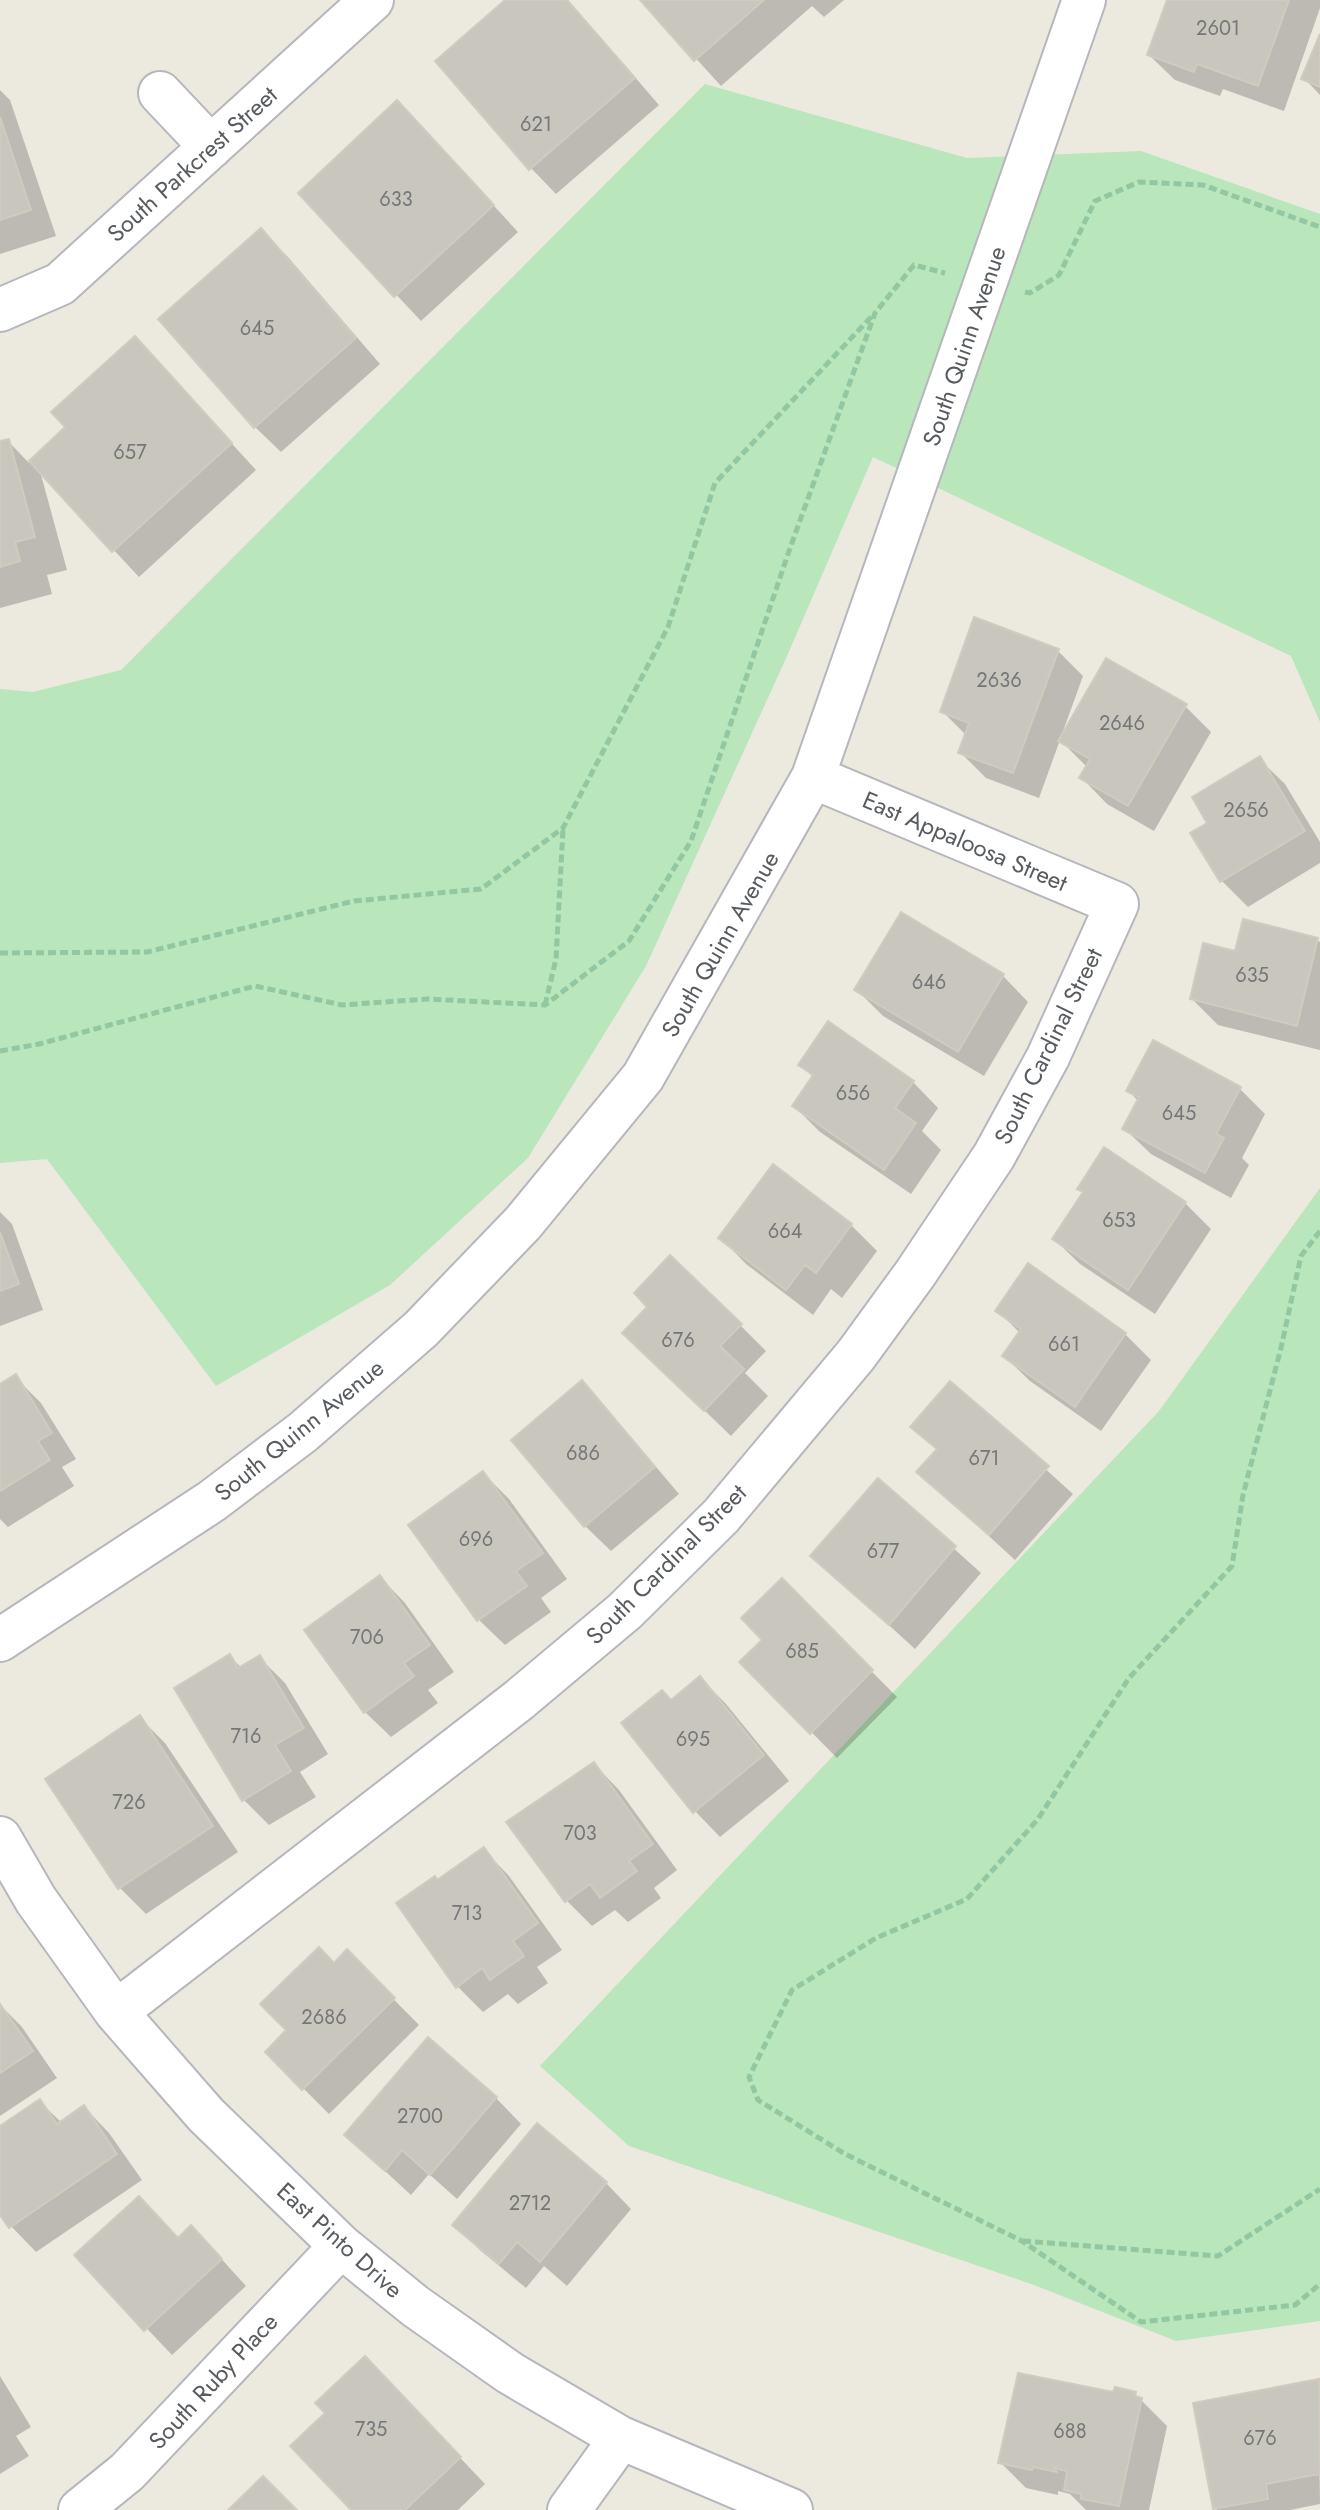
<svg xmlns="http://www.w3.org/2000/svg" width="1320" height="2510" font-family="Jost,sans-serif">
<rect width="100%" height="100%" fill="#ece9df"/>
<!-- green -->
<path fill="#b9e6ba" d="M705 84 967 158 1141 151 1320 214V722L1291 656 873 457 787 656 646 966 528 1158 390 1285 216 1386 47 1159 0 1163V689L33 692 121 670Z
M1320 1188V2321L1176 2341 1034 2285 629 2146 540 2066 1159 1411Z"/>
<!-- shadow -->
<path fill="#0003" d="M508 0H568L659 105 556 194 531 168Z
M643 0H844L824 17 812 6 721 86Z
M1169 0H1320V8L1284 111 1223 89 1220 96 1175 80 1149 55Z
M1320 39V95L1304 78Z
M0 90 10 100 56 236 0 254Z
M423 129 518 232 421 321 301 193Z
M261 231 287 256 380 364 281 452 255 427Z
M135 338 256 470 139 577 40 471 67 570 47 575 52 594 0 608V444L8 441 29 463 68 427Z
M1057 650 1083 676 1062 734 1185 706 1211 732 1154 831 1107 804 1082 778 1088 768 1060 740 1039 798 986 778 960 752 966 735 942 711Z
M1259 759 1285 784 1320 842V863L1248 907 1222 881 1193 834 1210 823Z
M1317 940 1320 942V1050L1218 1025 1192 999 1237 954Z
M1003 976 1028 1002 984 1076 883 1016 857 990Z
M801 1065 913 1082 938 1108 922 1131 941 1150 911 1194 820 1132 794 1106 814 1078Z
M1240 1089 1265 1114 1242 1158 1249 1165 1231 1198 1151 1154 1125 1129 1139 1102 1128 1090Z
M774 1167 851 1225 877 1251 842 1298 831 1289 813 1315 746 1264 721 1238Z
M1084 1193 1185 1203 1211 1229 1155 1314 1080 1264 1054 1239Z
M0 1212 12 1224 43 1310 0 1326Z
M1029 1266 1125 1334 1151 1360 1101 1431 1030 1381 1004 1356 1020 1333 997 1310Z
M740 1325 766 1351 745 1373 768 1396 731 1436 651 1359Z
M15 1377 41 1403 76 1459 62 1467 74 1486 8 1527 0 1519V1386Z
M582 1383 607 1409 679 1494 611 1551 585 1526Z
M950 1383 1073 1494 1015 1560 919 1472 938 1451 913 1426Z
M483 1473 509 1499 567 1579 541 1598 551 1612 505 1645 479 1620Z
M879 1481 981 1573 915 1649 813 1556Z
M380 1577 405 1603 454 1672 428 1690 438 1703 391 1737 365 1712Z
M782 1581 897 1697 837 1758 742 1662 765 1640Z
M230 1657 242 1668 259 1657 285 1683 328 1754 300 1772 316 1797 269 1825 244 1800Z
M700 1678 726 1704 789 1781 720 1837 695 1811 672 1702Z
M140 1718 165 1743 238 1852 146 1914 120 1888 48 1779Z
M594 1764 619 1790 677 1870 654 1888 661 1898 628 1922 615 1910 592 1926 567 1901Z
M484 1850 509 1876 562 1950 537 1967 548 1983 518 2004 508 1994 483 2012 457 1986 438 1882Z
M347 1952 419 2025 329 2114 267 2052 289 2030 334 1965Z
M0 2005 22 2027 57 2078 0 2116Z
M496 2098 521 2124 457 2199 429 2174 411 2195 346 2135Z
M40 2102 62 2123 84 2107 109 2133 142 2180 36 2252 11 2226 0 2211V2129Z
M606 2183 631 2209 567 2286 544 2266 526 2288 481 2251 455 2225Z
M179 2240 216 2253 246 2286 172 2355 77 2255Z
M0 2376 31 2427 16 2436 29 2456 0 2474Z
M1318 2381 1320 2504 1290 2510H1217L1215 2508Z
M390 2384 485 2484 458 2510H354Z
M1135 2394 1167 2426 1149 2510H1086L1070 2494 1058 2491V2495L1026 2488 1000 2462 1115 2395Z"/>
<!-- building -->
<path fill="#c9c6be" stroke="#d1cbbd" stroke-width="2" d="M505 0H567L635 78 529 170 435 61Z
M640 0H764L694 61Z
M1167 0H1289L1258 86 1197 64 1194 72 1147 55Z
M1320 34V87L1301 79Z
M397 100 494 205 394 297 298 193Z
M0 117 31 210 0 220Z
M261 228 356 338 254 428 158 319Z
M135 336 232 443 112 552 29 461 65 427 51 412Z
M9 439 35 537 15 542 20 561 0 567V441Z
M974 617 1059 649 1013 773 958 753 969 723 940 712Z
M1106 658 1187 704 1128 806 1079 778 1090 759 1058 741Z
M1260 756 1305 831 1220 882 1190 833 1207 823 1192 797Z
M901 912 1004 974 958 1052 854 990Z
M1243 919 1318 938 1297 1026 1190 999 1203 943 1235 951Z
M828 1021 914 1081 895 1108 916 1123 884 1170 792 1106 813 1075 798 1065Z
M1153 1040 1241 1087 1216 1134 1224 1138 1205 1173 1122 1129 1139 1097 1126 1091Z
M1104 1147 1186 1202 1128 1290 1052 1239 1083 1192 1077 1189Z
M773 1164 852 1224 816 1273 805 1265 786 1290 718 1238Z
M0 1232 19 1284 0 1291Z
M670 1255 742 1324 720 1346 744 1369 704 1411 622 1333 647 1307 634 1293Z
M1028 1263 1126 1333 1075 1407 1002 1356 1021 1329 995 1311Z
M16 1374 52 1433 38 1441 50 1460 0 1491V1384Z
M582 1380 655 1467 584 1527 511 1440Z
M950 1381 1049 1466 989 1535 916 1472 937 1449 910 1427Z
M483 1471 543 1553 516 1571 527 1586 477 1621 408 1525Z
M878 1478 956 1546 889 1625 810 1556Z
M380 1575 430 1645 404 1663 414 1676 364 1713 304 1630Z
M782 1578 873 1670 810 1734 739 1662 762 1640 741 1618Z
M230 1654 238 1668 260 1655 304 1728 275 1745 291 1771 242 1801 174 1688Z
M700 1676 764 1755 693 1813 621 1723 662 1690 671 1700Z
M140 1715 213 1826 118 1889 45 1779Z
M594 1762 653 1844 629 1861 637 1871 600 1898 590 1884 565 1902 506 1822Z
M484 1847 538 1923 513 1941 524 1956 490 1980 482 1968 456 1988 396 1903 435 1876 437 1880Z
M319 1947 334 1963 347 1949 395 1998 302 2090 265 2052 286 2030 260 2004Z
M0 2004 33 2051 0 2073Z
M428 2037 497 2097 430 2175 402 2150 385 2171 344 2135Z
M40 2099 57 2124 84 2105 117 2154 9 2228 0 2215V2126Z
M537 2123 607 2182 540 2262 517 2242 499 2264 452 2225Z
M139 2196 178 2238 191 2225 222 2259 144 2331 74 2255Z
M365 2356 461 2457 405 2510H351L290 2446 325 2413 315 2403Z
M1018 2373 1113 2392 1115 2387 1136 2392 1135 2396 1142 2398 1119 2506 1081 2499V2494L1064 2490 1067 2471 1054 2468 1057 2472 1033 2467 1032 2470 998 2463Z
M1319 2379 1320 2474 1266 2484 1268 2499 1213 2509 1193 2403Z
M263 2476 297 2510H228Z"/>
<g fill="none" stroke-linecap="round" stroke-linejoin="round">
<!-- minor casing -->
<g stroke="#b5b7bd" stroke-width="46">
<path id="minor" d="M160 93 211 147
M0 310 60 284 372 0
M0 1640 212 1501 303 1432 421 1329 523 1223 643 1077 813 777 1084 0
M0 1838 36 1900 116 2012 206 2115 341 2246 415 2306 510 2373 621 2438 791 2510
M116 2012 519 1700 625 1611 721 1516 856 1355 915 1274 994 1156 1048 1057 1117 904 813 777
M80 2510 127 2472 341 2246
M569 2510 621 2438"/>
</g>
<!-- path -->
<path stroke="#92c7a2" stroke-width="5" stroke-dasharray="8 4" stroke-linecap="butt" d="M1025 292 1030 293 1059 275 1095 201 1139 182 1203 185 1320 227
M0 953 147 952 354 901 481 889 563 828 668 627 715 483 873 315
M545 1005 556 959 563 829
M0 1051 39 1044 255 986 342 1005 427 999 545 1005 629 941 691 841 789 551 875 313 914 265 945 273
M1320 1231 1301 1256 1281 1348 1243 1495 1232 1566 1129 1678 1038 1819 967 1899 876 1938 792 1990 749 2077 758 2100 845 2154 1022 2241 1141 2322 1295 2305 1320 2284
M1023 2241 1218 2256 1320 2189"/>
<!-- minor -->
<use href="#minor" stroke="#fff" stroke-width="42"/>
</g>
<g text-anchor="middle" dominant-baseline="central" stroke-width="7" stroke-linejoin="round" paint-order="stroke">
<!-- number labels -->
<g font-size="20" fill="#747678">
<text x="1218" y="28">2601</text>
<text x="536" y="124">621</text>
<text x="396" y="199">633</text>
<text x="257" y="328">645</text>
<text x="130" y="452">657</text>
<text x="999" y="680">2636</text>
<text x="1122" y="723">2646</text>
<text x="1246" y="810">2656</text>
<text x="1252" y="975">635</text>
<text x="929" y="982">646</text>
<text x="853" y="1093">656</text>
<text x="1179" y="1113">645</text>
<text x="1119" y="1220">653</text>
<text x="785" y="1231">664</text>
<text x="678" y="1340">676</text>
<text x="1064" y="1344">661</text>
<text x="583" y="1453">686</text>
<text x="984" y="1458">671</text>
<text x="476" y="1539">696</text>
<text x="883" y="1551">677</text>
<text x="367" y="1637">706</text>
<text x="802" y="1651">685</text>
<text x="246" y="1736">716</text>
<text x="693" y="1739">695</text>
<text x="129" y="1802">726</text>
<text x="580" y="1833">703</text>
<text x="467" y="1913">713</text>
<text x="324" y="2017">2686</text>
<text x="420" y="2116">2700</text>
<text x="530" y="2203">2712</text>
<text x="371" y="2429">735</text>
<text x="1070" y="2431">688</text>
<text x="1260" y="2438">676</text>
</g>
<!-- street labels -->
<g font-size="24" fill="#585c61" stroke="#fff">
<text transform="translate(192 164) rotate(-42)">South Parkcrest Street</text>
<text transform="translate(964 346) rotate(-71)">South Quinn Avenue</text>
<text transform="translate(965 841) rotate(23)">East Appaloosa Street</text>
<text transform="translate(720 944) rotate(-60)">South Quinn Avenue</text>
<text transform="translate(1048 1046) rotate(-64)">South Cardinal Street</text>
<text transform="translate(299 1430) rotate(-39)">South Quinn Avenue</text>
<text transform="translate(666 1564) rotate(-45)">South Cardinal Street</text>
<text transform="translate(340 2240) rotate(42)">East Pinto Drive</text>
<text transform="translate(213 2381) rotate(-47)">South Ruby Place</text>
</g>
</g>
</svg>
